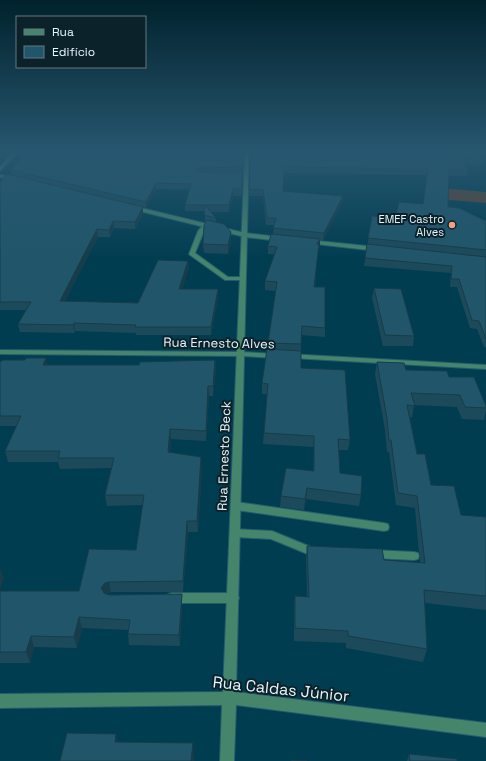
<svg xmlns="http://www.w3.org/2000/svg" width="486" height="761" font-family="'Space Grotesk',sans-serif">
<rect width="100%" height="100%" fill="#013d51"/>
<!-- green -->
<path fill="#6e402a" d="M430 187 486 192V203L428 198Z"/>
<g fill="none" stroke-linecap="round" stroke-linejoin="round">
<!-- service casing -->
<g stroke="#265b6d" stroke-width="2">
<path id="service" d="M203 225 208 226 204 231 195 253 228 277H243L245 278V280H225L190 255 189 254 198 231Z
M236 502 384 523 388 524 389 527 388 530 384 531 236 510 232 509 231 506 232 503Z
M235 529 272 531 311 547 321 548 322 551 321 554 310 555 271 539 235 537 231 536 230 533 231 530Z
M372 550 414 552 418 553 419 556 418 559 414 560 372 558 368 557 367 554 368 551Z
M172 593H233L237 594 239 598 237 602 233 603H172L168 602 166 598 168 594Z"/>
</g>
<!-- minor casing -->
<g stroke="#265b6d" stroke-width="2">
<path id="minor" d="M0 175 17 178V179L15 180 0 177Z
M133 206 245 233 280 237 283 239 280 241 245 237 131 209 130 208Z
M309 240 377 247 380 249 377 251 307 243V241Z
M0 350 241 352 277 354 281 356 277 358 241 356 0 354Z
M288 354 486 365V369L291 358 287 356Z"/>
</g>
<!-- tertiary casing -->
<g stroke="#265b6d" stroke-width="2">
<path id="tertiary" d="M14 151H19L0 171V167Z
M245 151H249L236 692 486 723V737L236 705 234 761H220L222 705 0 708V694L223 692Z"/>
</g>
<!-- service -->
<use href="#service" fill="#45856c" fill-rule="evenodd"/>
<!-- minor -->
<use href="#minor" fill="#45856c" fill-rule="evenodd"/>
<!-- tertiary -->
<use href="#tertiary" fill="#45856c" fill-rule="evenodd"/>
</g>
<!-- wall -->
<path fill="#1c4a5b" d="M243 151 242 196H233L229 212H211L216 218V223L231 232V242L228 254 204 253 203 244 206 222H205V211H185V205L189 190 156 189 146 208 143 207V214L135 229 114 228 110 237H98L65 301 138 303 188 261 189 268 182 289H218V297L211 335H136V333L75 331V333L20 332 18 324 26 310H0V182L12 175 11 170Z
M250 151 484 159 483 165H464L468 170 467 176H449L448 207 486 221V347H484L477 329 470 328 457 287H450L451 273 364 266 372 216 395 218 423 204 427 175 284 173 283 191 342 203 323 240H320V247L318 249 315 287 325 328V337L301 335V368L350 440 348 450H339L340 473 361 495 359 506 306 499 304 510 280 507 281 496 313 471 314 447 263 444 267 394H262V383L268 349V343L276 291 265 290V281L274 254H268V246L273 234 274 225H266L263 196H249Z
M374 288 414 336 413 346H383L372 298Z
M215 360 216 369 213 396H209L206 441 171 439 170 452 202 467 198 532H188L183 592H111L106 594 109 595 182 594V605L180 646 129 645 128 634V630L82 628 77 648 34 647 30 663H0V591H79L136 550 143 505 107 506 105 495 111 468 60 469 58 462H8L5 451 17 426H0V361L48 365H139Z
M377 362 406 370 449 377 486 406V411L484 420 462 419 457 407 414 405 412 418 410 417 417 454 431 485 461 515 486 517V610L425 603 427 649 423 662 346 648V643L294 641V609L295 596 307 597 306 558 307 546 384 560 420 563 415 508 396 505 389 452H387L385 430 375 374Z
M409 754 457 761H407Z"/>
<!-- shaded-wall -->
<path fill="#173c4a" d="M199 168V174L195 169Z
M156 183V189L146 208V202Z
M233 189V196L229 212V205Z
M343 196 342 203 323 240 324 233Z
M143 207V214L135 229V222Z
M113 221 114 228 110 237 109 230Z
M97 229 98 237 61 309 60 301Z
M231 232V242L228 254V245Z
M320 239V247L318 249 317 244Z
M188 261 189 268 180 297 179 289Z
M218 289V297L211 335V327Z
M74 323 75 331V333L73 325Z
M46 358 48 367 43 365Z
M215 360 216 369 213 396V386Z
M208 386 209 396 206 441V431Z
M170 429 171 439 169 462 168 452Z
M201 457 202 467 198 532 197 521Z
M307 488 306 499 304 510 305 499Z
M187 521 188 532 183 592V581Z
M0 568 4 578 0 590Z
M109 582 111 592 107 594 104 598 101 588 105 583Z
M182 594V605L180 646 179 635Z
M79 617 82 628 77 648 74 637Z
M31 636 34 647 30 663 26 652Z
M116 734 119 747 115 742Z
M193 743 194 757V761H191Z"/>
<!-- building -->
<path fill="#21566a" stroke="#173c4a" d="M27 151H243V167L199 168 195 169 199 172H242V189H233L229 205H205L216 218 204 215 205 205H185L191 184 156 183 146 202 11 170Z
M250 151H478L484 159H460L468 170H449L448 207 459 208 486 221V250L368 238 372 216 395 218 399 202 423 204 428 169 284 167 283 191 343 196 324 233 273 228 276 218H267L263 190 249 189Z
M7 174 143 207 135 222 113 221 109 230 97 229 60 301 138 303 158 260 188 261 179 289H218L211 327H135L136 325 74 323 73 325 18 324 31 302H0V182Z
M207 220 224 224 231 232 228 245 203 244 204 225Z
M271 234 320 239 317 244H319L314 287H325V328L302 326 301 344 268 343 277 282 265 281 277 247 268 246Z
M367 244 486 257V339L479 321 472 320 459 279H451L452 266 365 258Z
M374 288 401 289 414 336 385 335Z
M267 349 301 351V368L345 370 350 440 338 439 340 473 362 476 361 495 307 488 305 499 281 496 286 468 314 471V436L264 433 268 384 262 383Z
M26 358H46L43 365H139L140 362 215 360 213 386H208L206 431 170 429 168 452 201 457 197 521H187L183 581 109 582 105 583 101 588 104 593 109 595 182 594 179 635 128 634 130 620 79 617 74 637 31 636 26 652H0V591H79L89 549 136 550 144 495H105L114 458H58L60 451H5L21 416H0V361H2L3 360H25Z
M377 362 404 363 406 370 447 371 449 377H474L486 406V408L465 407 460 395 411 393 415 406 407 405 417 454H425L431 485 454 486 461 515 486 517V596L424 590 427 649 348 636V631L295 628V596L309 597 307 546 382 549 384 560 425 563 417 496 398 493 391 440H389L387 418Z
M67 733 116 734 115 742 193 743 191 761H60Z
M409 754 457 759V761H410Z
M291 760 307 761H291Z"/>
<!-- sky -->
<linearGradient id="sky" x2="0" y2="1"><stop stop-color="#01222d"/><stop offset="0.59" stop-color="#275770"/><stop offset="1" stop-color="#275770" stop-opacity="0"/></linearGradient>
<rect width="486" height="258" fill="url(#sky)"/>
<!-- markers -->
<circle fill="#f1a17b" stroke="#0c222a" stroke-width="1.5" cx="452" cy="225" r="4"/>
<g text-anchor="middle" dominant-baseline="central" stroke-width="4" stroke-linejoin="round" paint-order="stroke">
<!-- far-poi labels -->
<g font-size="11" fill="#e6f6fd" stroke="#0c222a" text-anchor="end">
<text x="444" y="219">EMEF Castro<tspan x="444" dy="13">Alves</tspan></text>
</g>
<!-- street labels -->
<g font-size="13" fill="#e6f6fd" stroke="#0c222a">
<text transform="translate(219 343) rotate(1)">Rua Ernesto Alves</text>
<text transform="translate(224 456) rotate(-88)">Rua Ernesto Beck</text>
</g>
<!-- near-street labels -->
<g font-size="16" fill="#e6f6fd" stroke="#0c222a">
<text transform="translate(281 689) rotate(6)">Rua Caldas Júnior</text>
</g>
</g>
<!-- legend -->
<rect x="16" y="16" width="130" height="52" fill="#0c222a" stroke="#63777e"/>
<rect x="24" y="29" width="20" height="6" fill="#45856c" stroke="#63777e"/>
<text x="52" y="36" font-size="12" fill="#e6f6fd">Rua</text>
<rect x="24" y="46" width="20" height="12" fill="#21566a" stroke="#63777e"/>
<text x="52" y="56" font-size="12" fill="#e6f6fd">Edifício</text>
</svg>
